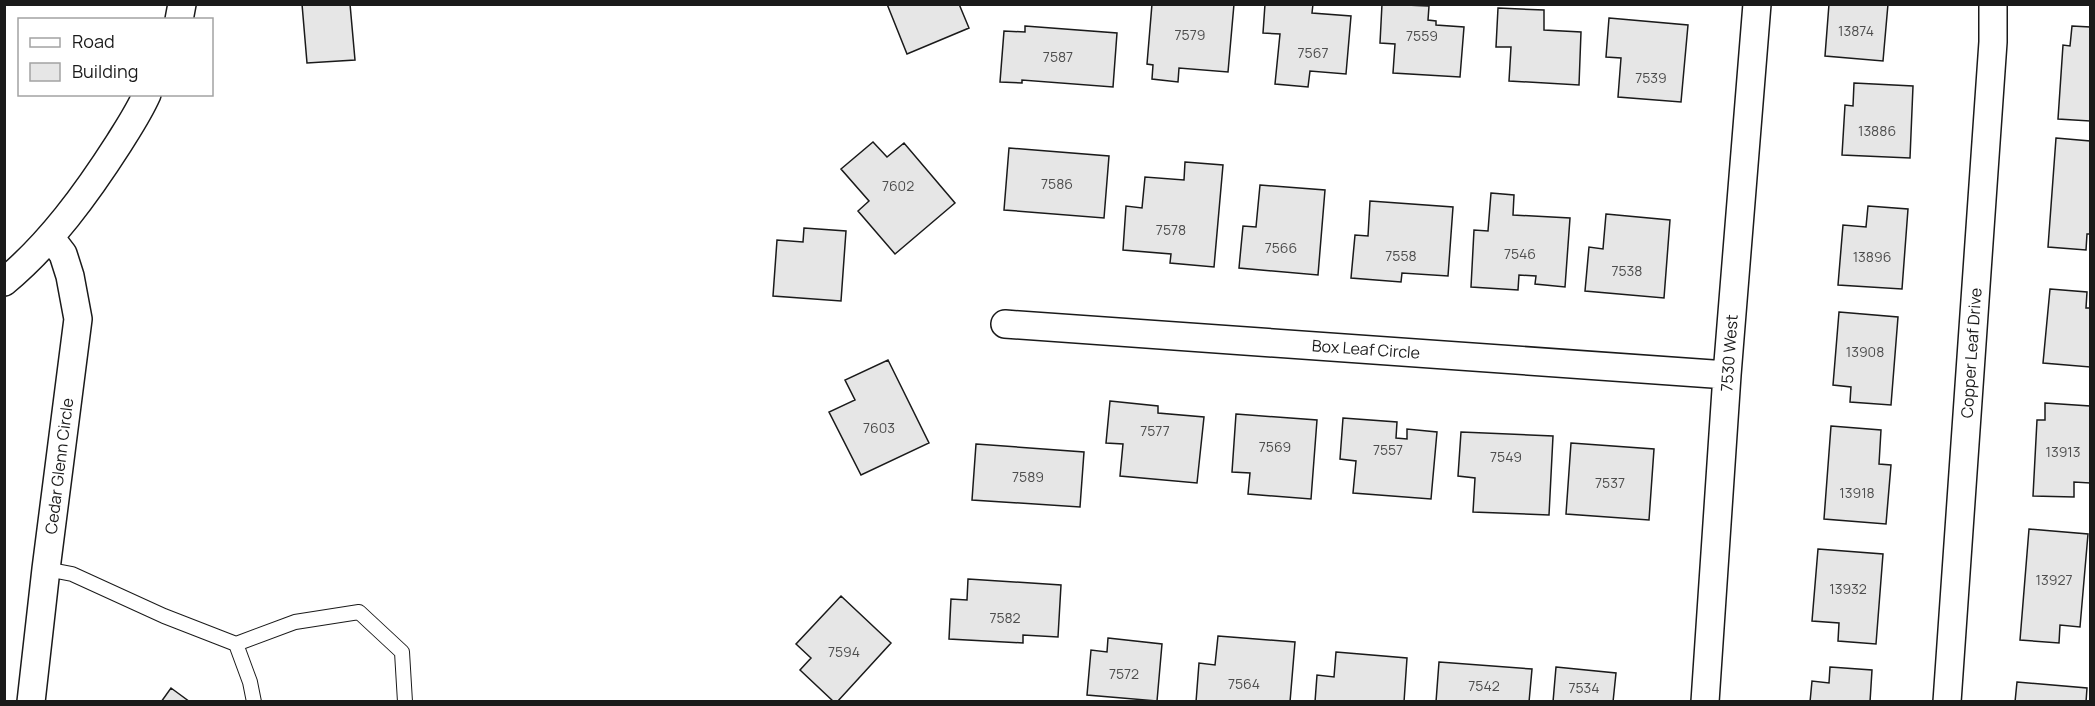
<svg xmlns="http://www.w3.org/2000/svg" width="2095" height="706" font-family="Manrope,sans-serif">
<rect width="100%" height="100%" fill="#fff"/>
<!-- building -->
<path fill="#e6e6e6" stroke="#1a1a1a" stroke-width="1.5" d="M302 4H350L355 60 307 63Z
M887 4H959L969 28 907 54Z
M1152 4H1234L1228 72 1179 68 1178 82 1152 79 1153 65 1147 64Z
M1265 4H1313L1312 13 1351 16 1346 74 1310 71 1308 87 1275 84 1280 34 1263 33Z
M1382 4 1429 6 1428 20 1436 21V25L1464 27 1460 77 1393 73 1395 44 1380 43Z
M1829 4H1888L1883 61 1825 56Z
M1498 8 1544 10V30L1581 32 1579 85 1509 81 1511 47H1496Z
M1609 18 1688 25 1681 102 1618 97 1621 58 1606 57Z
M1025 26 1117 33 1113 87 1022 80V83L1000 82 1004 31 1025 32Z
M2072 26 2090 27V121L2058 119 2063 45 2070 46Z
M1854 83 1913 86 1910 158 1842 155 1845 105 1853 106Z
M2056 138 2090 141V234H2087L2086 250 2048 247Z
M873 142 887 157 904 143 955 203 895 254 858 211 869 201 841 169Z
M1009 148 1109 156 1104 218 1004 210Z
M1185 162 1223 165 1214 267 1170 263 1171 254 1123 250 1126 206 1142 208 1145 177 1184 180Z
M1260 185 1325 190 1318 275 1239 268 1243 226 1256 227Z
M1491 193 1514 195 1513 215 1570 218 1565 287 1535 284 1536 276 1519 275 1518 290 1471 287 1474 230 1488 231Z
M1370 201 1453 207 1448 276 1402 273 1401 282 1351 278 1355 235 1368 236Z
M1868 206 1908 209 1902 289 1838 285 1843 225 1866 227Z
M1606 214 1670 220 1664 298 1585 291 1589 247 1603 249Z
M804 228 846 231 841 301 773 296 777 240 803 242Z
M2050 289 2087 292 2086 308H2090V367L2043 363Z
M1839 312 1898 317 1891 405 1850 402 1851 387 1833 385Z
M888 360 929 443 861 475 829 412 855 400 845 380Z
M1110 401 1158 406V413L1204 417 1197 483 1120 476 1123 444 1106 443Z
M2045 403 2090 406V483L2074 482V497L2033 496 2037 420H2045Z
M1236 414 1317 420 1311 499 1248 494 1250 473 1232 472Z
M1343 418 1397 422 1396 438 1407 439V429L1437 432 1431 499 1353 493 1356 461 1340 459Z
M1831 426 1881 430 1879 464 1891 465 1886 524 1824 519Z
M1461 432 1553 436 1549 515 1473 512 1475 478 1458 476Z
M1571 443 1654 449 1649 520 1566 514Z
M976 444 1084 452 1080 507 972 500Z
M2029 529 2088 534 2080 627 2060 625 2059 643 2020 640Z
M1818 549 1883 554 1876 644 1838 641 1839 623 1812 621Z
M968 579 1061 585 1058 637 1023 635V643L949 639 951 599 967 600Z
M841 596 891 643 837 702H834L800 670 811 658 796 644Z
M1218 636 1295 642 1290 702H1196L1199 663 1215 665Z
M1108 638 1162 644 1157 701 1087 695 1091 650 1107 652Z
M1336 652 1407 658 1404 702H1315L1317 675 1334 677Z
M1439 662 1532 669 1529 702H1436Z
M1556 667 1616 673 1613 702H1553Z
M1830 667 1872 670 1870 702H1810L1812 681 1829 683Z
M2017 682 2087 688 2086 702H2015Z
M171 688 190 702H161Z"/>
<g fill="none" stroke-linecap="round" stroke-linejoin="round">
<!-- lane casing -->
<g stroke="#1a1a1a" stroke-width="16">
<path id="lane" d="M46 569 72 574 164 616 236 644 295 622 359 612 402 652 405 702
M236 644 250 682 254 702"/>
</g>
<!-- street casing -->
<g stroke="#1a1a1a" stroke-width="30">
<path id="street" d="M179 20 182 4
M4 282C50 244 87 193 119 143 129 127 139 112 147 94
M1005 324 1727 375
M31 702 46 569 78 319 70 276 63 254 50 237
M1705 702 1727 375 1757 4
M1947 702 1993 42V4"/>
</g>
<!-- lane -->
<use href="#lane" stroke="#fff" stroke-width="14"/>
<!-- street -->
<use href="#street" stroke="#fff" stroke-width="27"/>
</g>
<g text-anchor="middle" dominant-baseline="central" stroke-width="4.5" stroke-linejoin="round" paint-order="stroke">
<!-- number labels -->
<g font-size="14" fill="#4d4d4d">
<text x="1856" y="30">13874</text>
<text x="1190" y="34">7579</text>
<text x="1422" y="35">7559</text>
<text x="1313" y="52">7567</text>
<text x="1058" y="56">7587</text>
<text x="1651" y="77">7539</text>
<text x="1877" y="130">13886</text>
<text x="1057" y="183">7586</text>
<text x="898" y="185">7602</text>
<text x="1171" y="229">7578</text>
<text x="1281" y="247">7566</text>
<text x="1520" y="253">7546</text>
<text x="1401" y="255">7558</text>
<text x="1872" y="256">13896</text>
<text x="1627" y="270">7538</text>
<text x="1865" y="351">13908</text>
<text x="879" y="427">7603</text>
<text x="1155" y="430">7577</text>
<text x="1275" y="446">7569</text>
<text x="1388" y="449">7557</text>
<text x="2063" y="451">13913</text>
<text x="1506" y="456">7549</text>
<text x="1028" y="476">7589</text>
<text x="1610" y="482">7537</text>
<text x="1857" y="492">13918</text>
<text x="2054" y="579">13927</text>
<text x="1848" y="588">13932</text>
<text x="1005" y="617">7582</text>
<text x="844" y="651">7594</text>
<text x="1124" y="673">7572</text>
<text x="1244" y="683">7564</text>
<text x="1484" y="685">7542</text>
<text x="1584" y="687">7534</text>
</g>
<!-- street labels -->
<g font-size="16" fill="#1a1a1a" stroke="#fff">
<text transform="translate(1366 349) rotate(4)">Box Leaf Circle</text>
<text transform="translate(1729 353) rotate(-86)">7530 West</text>
<text transform="translate(1971 353) rotate(-86)">Copper Leaf Drive</text>
<text transform="translate(59 466) rotate(-83)">Cedar Glenn Circle</text>
</g>
</g>
<!-- border -->
<rect width="2095" height="706" fill="none" stroke="#1a1a1a" stroke-width="12"/>
<!-- legend -->
<rect x="18" y="18" width="195" height="78" fill="#ffffff" stroke="#a3a3a3" stroke-width="1.5"/>
<rect x="30" y="38" width="30" height="9" fill="#ffffff" stroke="#a3a3a3" stroke-width="1.5"/>
<text x="72" y="48" font-size="18" fill="#1a1a1a">Road</text>
<rect x="30" y="63" width="30" height="18" fill="#e6e6e6" stroke="#a3a3a3" stroke-width="1.5"/>
<text x="72" y="78" font-size="18" fill="#1a1a1a">Building</text>
</svg>
